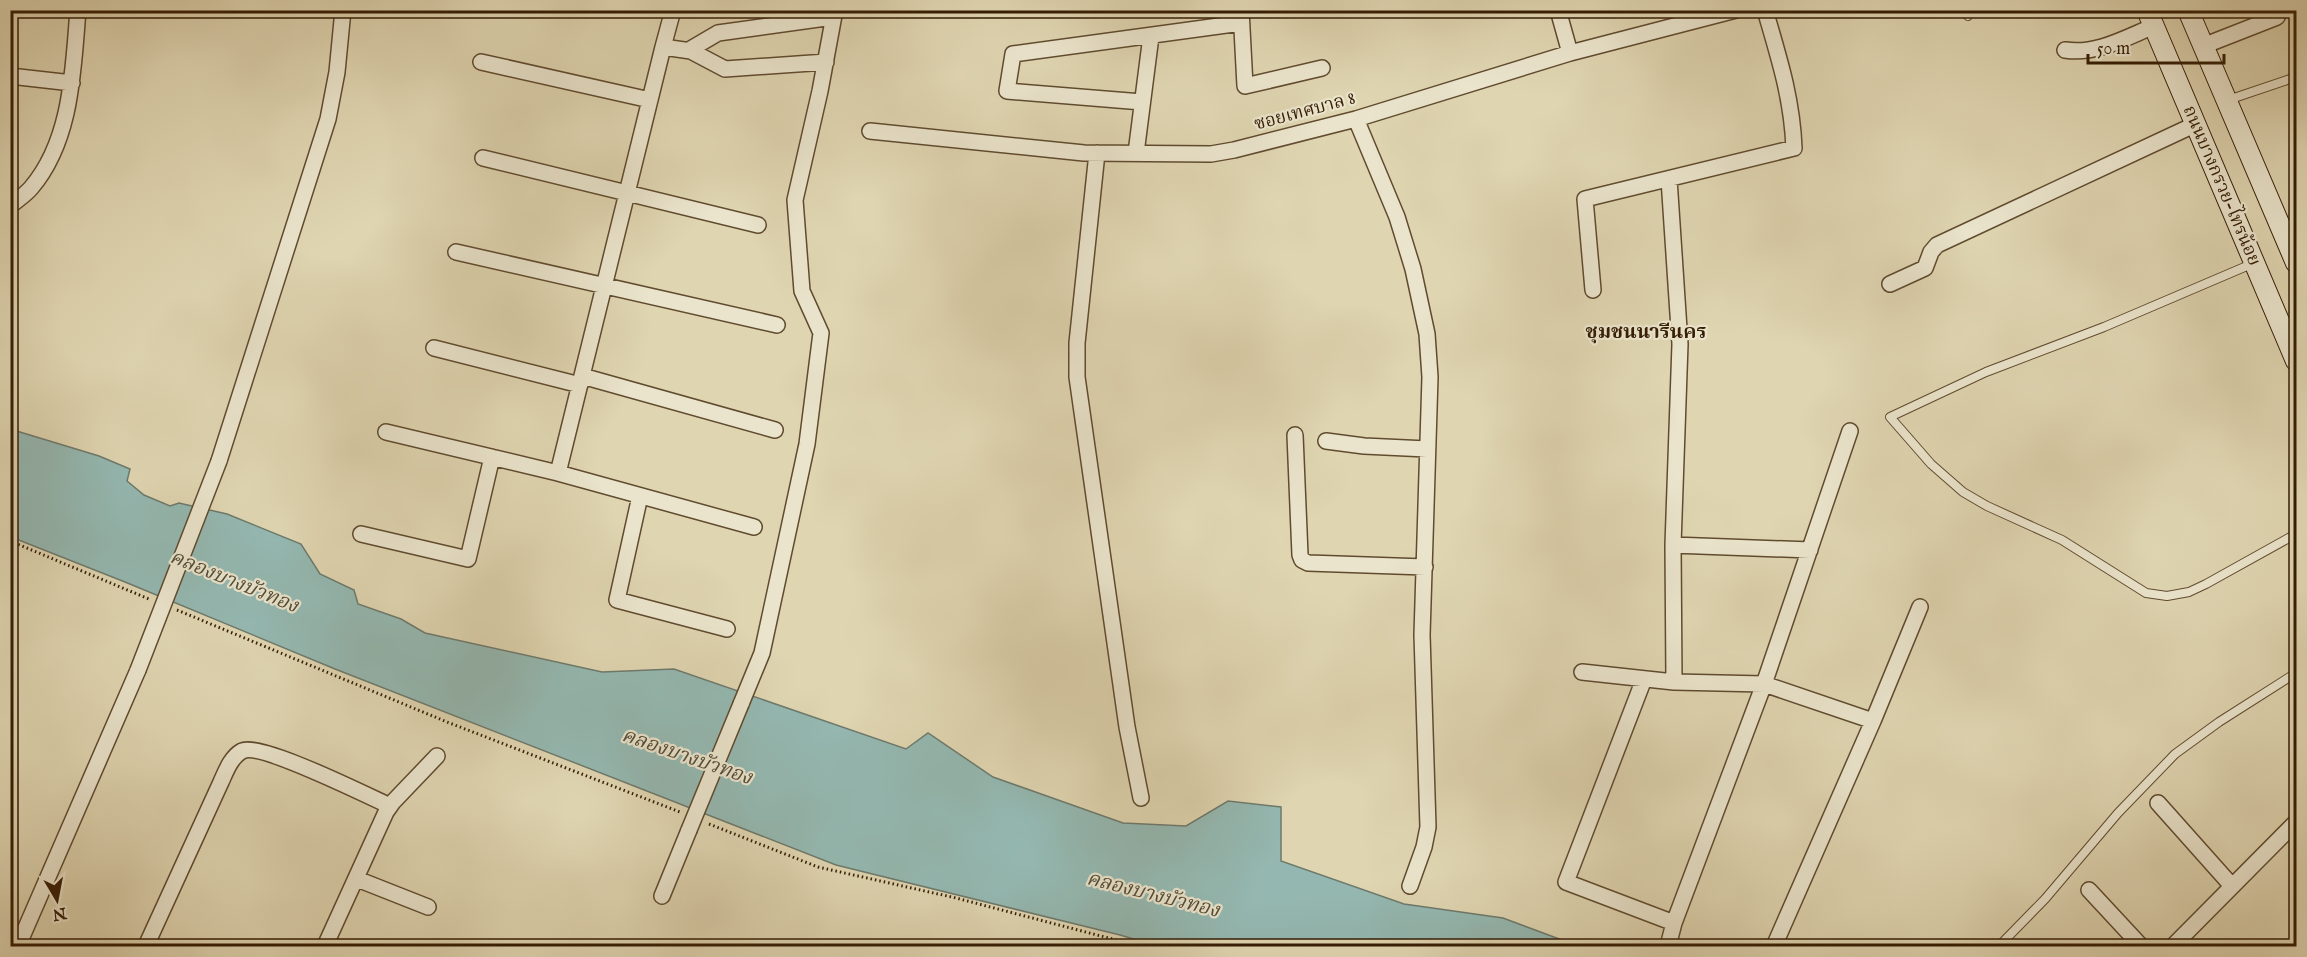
<svg xmlns="http://www.w3.org/2000/svg" width="2307" height="957" font-family="'IM FELL English','Noto Serif Thai',serif">
<rect width="100%" height="100%" fill="#dfd5b1"/>
<filter id="stains"><feTurbulence type="fractalNoise" baseFrequency=".00333" numOctaves="4"/><feColorMatrix values="0 0 0 0 .2 0 0 0 0 .09 0 0 0 0 .02 0 0 0 .5 -.17"/></filter>
<radialGradient id="worn" r=".72"><stop offset=".6" stop-color="#630" stop-opacity="0"/><stop offset="1" stop-color="#630" stop-opacity=".3"/></radialGradient>
<!-- water -->
<path fill="#94b8b1" stroke="#6e7a6c" stroke-width="1.5" d="M10 429 99 456 130 469 127 481 144 495 170 506 179 503 227 514 301 544 320 574 354 590 358 604 401 619 425 633 602 672 674 669 906 749 928 733 993 777 1123 823 1186 826 1228 801 1281 807V861L1404 904 1503 918 1578 946H1157L1120 935 836 865 335 669 125 582 11 537Z"/>
<g fill="none" stroke-linecap="round" stroke-linejoin="round">
<!-- lane casing -->
<g stroke="#604b2f" stroke-width="10">
<path id="lane" d="M1965 10 1968 16
M2228 100 2296 77
M2254 263 2104 327 1986 372 1890 417 1931 464 1963 492 1987 506 2062 540 2146 593 2167 596 2189 592 2206 584 2296 534
M1999 946 2045 899 2118 813 2175 754 2219 722 2296 673"/>
</g>
<!-- street casing -->
<g stroke="#604b2f" stroke-width="18">
<path id="street" d="M1241 10 1245 86 1322 68
M1558 10 1570 53
M2203 46 2277 17
M663 47 673 10
M2065 50C2096 55 2125 38 2154 26
M481 62 650 100
M826 62 725 69 689 50 718 33 833 17
M10 76 72 83
M1142 102 1007 91 1013 54 1241 23
M1356 119 1397 217 1413 269 1427 334 1430 377 1422 635 1428 827 1424 847 1410 886
M870 131 1084 153 1211 154 1234 150 1356 119 1570 53 1736 10
M1097 153 1077 343V377L1127 727 1141 798
M1136 153 1151 36
M483 158 758 225
M1669 179 1680 344 1673 545 1674 682
M10 206C17 200 25 195 31 188 72 140 73 70 78 10
M456 252 777 325
M1890 284 1925 268 1931 252 1937 245 2194 125
M1593 290 1585 199 1794 148C1792 98 1779 58 1765 10
M434 348 580 385
M582 376 775 430
M386 432 558 473 754 527
M1295 435 1300 555 1302 560 1308 563 1425 567
M1326 441 1364 446 1427 449
M219 461 328 119 337 72 343 10
M558 473 663 47 691 51
M640 496 617 600 727 629
M361 534 468 559 492 457
M1673 545 1810 550
M1582 672 1674 682 1764 684 1873 721
M1644 679 1566 882 1674 923
M741 704 762 653 807 444 821 333 802 291 795 200 820 91 835 10
M2158 803 2232 886
M357 879 428 907
M2089 890 2141 946
M662 896 689 830
M1775 944 1873 721 1920 607
M18 946 138 670
M146 946 221 782C226 771 231 757 242 751 260 742 368 796 390 806
M325 946 386 812 393 802 437 756
M1668 946 1674 923 1764 684 1850 431
M2173 946 2296 822"/>
</g>
<!-- secondary casing -->
<g stroke="#351d04" stroke-width="22">
<path id="secondary" d="M2147 10 2296 361
M2188 10 2296 263"/>
</g>
<!-- path -->
<path stroke="#351d04" stroke-width="3" stroke-dasharray="1.5 3" stroke-linecap="butt" d="M10 541 149 599
M177 610 447 722 680 812
M709 824 818 867 956 898 1139 946"/>
<!-- lane -->
<use href="#lane" stroke="#eae4cc" stroke-width="8"/>
<!-- street -->
<use href="#street" stroke="#eae4cc" stroke-width="15"/>
<!-- secondary -->
<use href="#secondary" stroke="#eae4cc" stroke-width="20"/>
<!-- street-bridge casing -->
<g stroke="#604b2f" stroke-width="18" stroke-linecap="butt">
<path id="street-bridge" d="M138 670 219 461
M689 830 741 704"/>
</g>
<!-- street-bridge -->
<use href="#street-bridge" stroke="#eae4cc" stroke-width="15"/>
</g>
<g text-anchor="middle" dominant-baseline="central" stroke-width="4.5" stroke-linejoin="round" paint-order="stroke">
<!-- street labels -->
<g font-size="18" fill="#351d04" stroke="#eae4cc">
<text transform="translate(1305 112) rotate(-15)">ซอยเทศบาล 8</text>
<text transform="translate(2221 186) rotate(67)">ถนนบางกรวย-ไทรน้อย</text>
</g>
<!-- neighbourhood labels -->
<g font-size="20" font-weight="bold" fill="#351d04" stroke="#eae4cc">
<text x="1646" y="332">ชุมชนนารีนคร</text>
</g>
<!-- water labels -->
<g font-size="20" font-style="italic" fill="#524c38" stroke="#eae4cc">
<text transform="translate(234 582) rotate(22)">คลองบางบัวทอง</text>
<text transform="translate(687 757) rotate(19)">คลองบางบัวทอง</text>
<text transform="translate(1153 895) rotate(14)">คลองบางบัวทอง</text>
</g>
</g>
<!-- margin -->
<rect width="2307" height="957" fill="none" stroke="#dfd5b1" stroke-width="36"/>
<rect x="12" y="12" width="2283" height="933" fill="none" stroke="#351d04" stroke-width="3"/>
<rect x="18" y="18" width="2271" height="921" fill="none" stroke="#351d04" stroke-width="1.5"/>
<!-- north arrow -->
<g transform="translate(57 900) rotate(170)" stroke="#eae4cc" stroke-width="4.5" paint-order="stroke">
<path d="M0-4.5L10 22L0 15L-10 22Z" fill="#351d04"/>
<text y="-9" font-size="16" font-weight="bold" text-anchor="middle" fill="#351d04">N</text>
</g>
<!-- scale -->
<path d="M2088 54v9h136v-9" fill="none" stroke="#351d04" stroke-width="3"/>
<text x="2097" y="54" font-size="18" fill="#351d04" stroke="#eae4cc" stroke-width="4.5" paint-order="stroke">50 m</text>
<rect width="100%" height="100%" filter="url(#stains)"/>
<rect width="100%" height="100%" fill="url(#worn)"/>
</svg>
